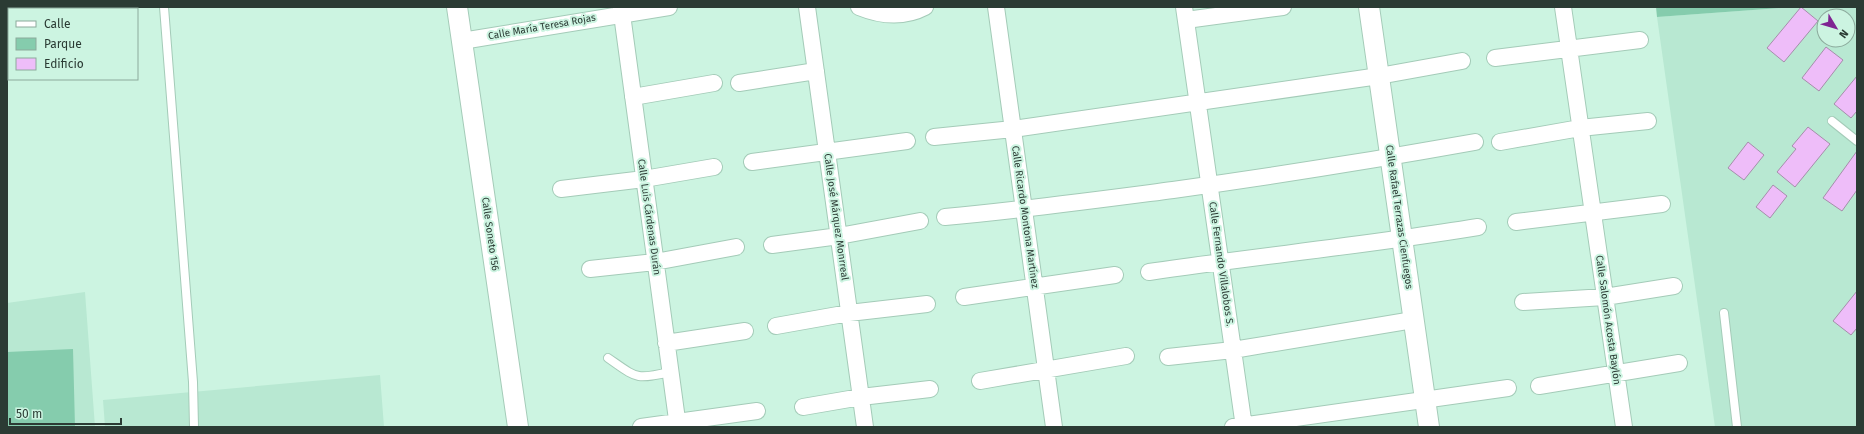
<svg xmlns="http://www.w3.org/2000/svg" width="1864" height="434" font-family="'Fira Sans',sans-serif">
<rect width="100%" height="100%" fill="#ccf4e1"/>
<!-- built -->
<path fill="#b8e8d2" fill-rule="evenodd" d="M1794 7H1857V427H1715L1657 17ZM1824 16H1848V40H1824Z
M85 292 95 427H7V303Z
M380 375 384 427H105L103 400Z"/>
<!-- green -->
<path fill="#85ccad" d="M1656 7H1794L1657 17Z
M73 349 75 427H7V352Z"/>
<!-- building -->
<path fill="#eebdf9" stroke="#a58eaa" d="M1801 7 1818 21 1784 62 1767 48Z
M1826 47 1843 60 1819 91 1802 78Z
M1857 76V111L1851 118 1834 104Z
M1808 127 1830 144 1795 187 1777 172 1796 149 1792 146Z
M1748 142 1764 155 1744 180 1728 168Z
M1857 151V190L1842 211 1823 198Z
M1773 185 1787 196 1770 218 1756 207Z
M1857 291V328L1851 335 1833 321Z"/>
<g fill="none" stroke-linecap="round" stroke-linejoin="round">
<!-- service casing -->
<g stroke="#a4cbb8" stroke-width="10">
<path id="service" d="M164 7 193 382 194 427
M1832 121 1857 141
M1724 313 1737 427
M608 358C637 378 635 380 670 372"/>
</g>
<!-- minor casing -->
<g stroke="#a4cbb8" stroke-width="18">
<path id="minor" d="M621 7 678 427
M807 7 865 427
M859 7C881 16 904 18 925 7
M996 7 1054 427
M1184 7 1244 427
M1563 7 1624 427
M1186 20 1283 7
M462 41 669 7
M1495 58 1640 40
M739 83 816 71
M633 97 714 83
M934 137 1013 129 1379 76 1462 61
M1500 142 1580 128 1648 121
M752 162 907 141
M561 189 644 179 714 167
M945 217C1022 210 1096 200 1173 190 1274 176 1375 160 1475 142
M1516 222 1662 204
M772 245 839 236 920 221
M590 269 655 262 736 247
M1149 272C1258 256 1369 245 1478 227
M964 297 1115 275
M1523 302 1605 297 1674 286
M776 326 849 313 927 304
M666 343 745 331
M1168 357 1233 350 1413 320
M980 381 1126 356
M1539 386 1679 363
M803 407 861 397 930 389
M641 427 757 411
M1233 427 1508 388"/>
</g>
<!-- tertiary casing -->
<g stroke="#a4cbb8" stroke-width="22">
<path id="tertiary" d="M457 7 518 427
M1369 7 1429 427"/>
</g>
<!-- service -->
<use href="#service" stroke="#fff" stroke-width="8"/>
<!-- minor -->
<use href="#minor" stroke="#fff" stroke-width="16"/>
<!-- tertiary -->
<use href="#tertiary" stroke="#fff" stroke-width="20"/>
</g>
<g text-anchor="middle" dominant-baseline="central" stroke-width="4" stroke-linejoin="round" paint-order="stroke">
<!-- street labels -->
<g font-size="10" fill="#2b3b34" stroke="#ccf4e1">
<text transform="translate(542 27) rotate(-10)">Calle María Teresa Rojas</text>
<text transform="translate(649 217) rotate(82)">Calle Luis Cárdenas Durán</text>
<text transform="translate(836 217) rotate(82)">Calle José Márquez Monrreal</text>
<text transform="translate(1025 217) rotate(82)">Calle Ricardo Montona Martínez</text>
<text transform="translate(1399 217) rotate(82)">Calle Rafael Terrazas Cienfuegos</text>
<text transform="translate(490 234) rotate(82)">Calle Soneto 156</text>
<text transform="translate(1221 264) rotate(82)">Calle Fernando Villalobos S.</text>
<text transform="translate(1608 320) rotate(82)">Calle Salomón Acosta Baylón</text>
</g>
</g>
<!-- border -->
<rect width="1864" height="434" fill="none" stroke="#2b3b34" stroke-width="16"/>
<!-- legend -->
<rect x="8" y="8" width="130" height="72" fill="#ccf4e1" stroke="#8caa9c"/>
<rect x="16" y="21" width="20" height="6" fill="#ffffff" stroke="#8caa9c"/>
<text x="44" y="28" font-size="12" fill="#2b3b34">Calle</text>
<rect x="16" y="38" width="20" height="12" fill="#85ccad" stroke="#8caa9c"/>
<text x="44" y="48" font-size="12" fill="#2b3b34">Parque</text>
<rect x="16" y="58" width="20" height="12" fill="#eebdf9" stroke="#8caa9c"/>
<text x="44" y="68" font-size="12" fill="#2b3b34">Edificio</text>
<!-- north arrow -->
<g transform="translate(1836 28) rotate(128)"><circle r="19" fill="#ccf4e1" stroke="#8caa9c"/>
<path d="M0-3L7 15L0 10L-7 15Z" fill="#7f2592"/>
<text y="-6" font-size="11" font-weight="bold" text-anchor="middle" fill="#2b3b34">N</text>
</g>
<!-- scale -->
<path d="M10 418v6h111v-6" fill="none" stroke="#2b3b34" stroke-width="2"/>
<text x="16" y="418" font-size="12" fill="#2b3b34" stroke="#ccf4e1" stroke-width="3" paint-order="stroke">50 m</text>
</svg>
